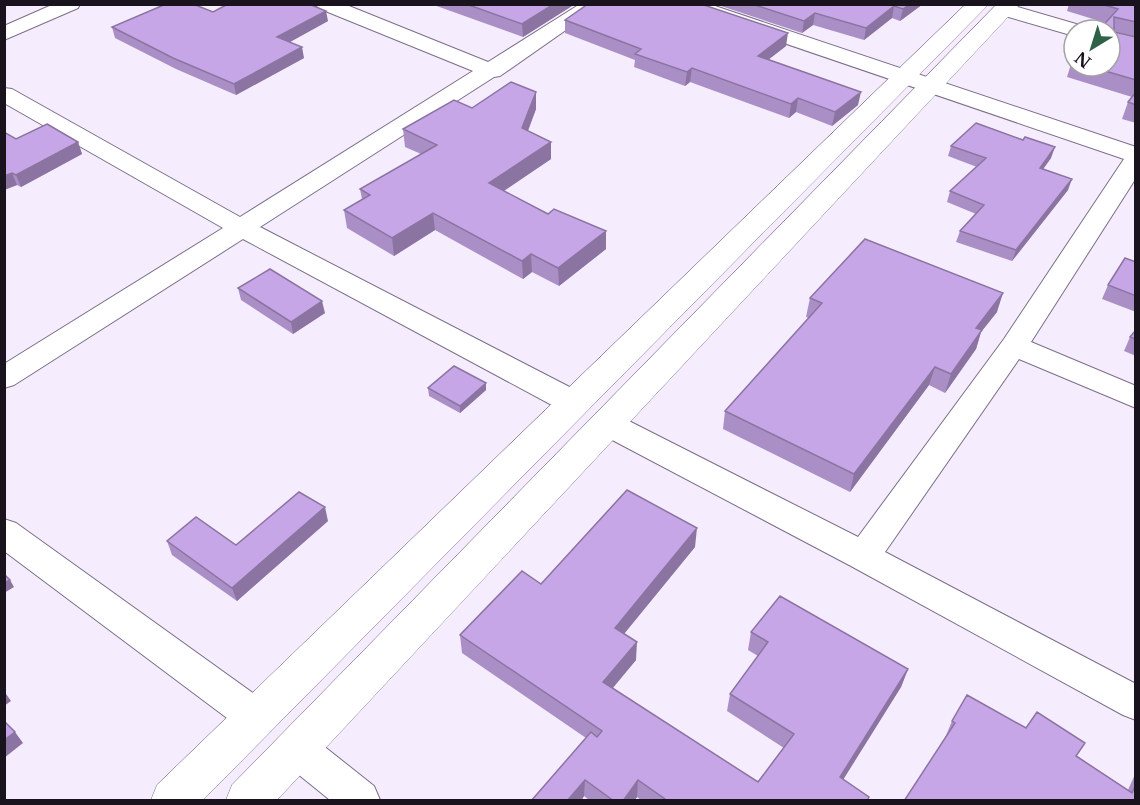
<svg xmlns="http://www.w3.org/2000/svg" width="1140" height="805" font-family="'Libre Baskerville',serif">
<rect width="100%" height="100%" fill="#f5ecfe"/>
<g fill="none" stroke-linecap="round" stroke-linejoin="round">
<!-- street casing -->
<g stroke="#7c6f89" stroke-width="2">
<path id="street" d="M54 4H80L78 8 4 40V26Z
M316 4H344L488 62 580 4H603L500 76 494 77 260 227 585 395 589 403 585 411 574 414 563 411 243 239 14 385 4 388V364L223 228 4 103V88L12 89 240 217 473 71 318 8Z
M679 4H709L1136 147V178L1031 342 1136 386V408L1019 359 885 552 1136 684V720L1123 715 851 566 599 433 595 425 599 417 610 414 621 417 858 537 1004 339 1124 159 681 8Z
M1007 4 1083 26 1086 30H1074V36L998 14 995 10 998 6Z
M4 519 16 523 271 706 276 718 271 730 257 735 243 730 4 551Z
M297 731 311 736 374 786 380 800H330L283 762 277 749 283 736Z"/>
</g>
<!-- secondary casing -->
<g stroke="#7c6f89" stroke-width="1">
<path id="secondary" d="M966 4H989L203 800H151L157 785Z
M997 4H1020L277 800H226L232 785Z"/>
</g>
<!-- street -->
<use href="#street" fill="#fff" fill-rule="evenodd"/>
<!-- secondary -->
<use href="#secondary" fill="#fff" fill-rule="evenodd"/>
</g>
<!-- wall -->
<path fill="#aa8fc6" d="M431 4H575L523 37Z
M715 4H923L900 21 892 18 864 40 813 25 802 33Z
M1069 4H1136V123L1122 119 1128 102 1132 97 1067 77 1072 61 1074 59V66H1110L1106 23 1067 11Z
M213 12 328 21 290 42 304 58 236 95 176 69 115 38 112 27Z
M565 20 786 46 768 60 858 105 832 126 796 112 789 118 690 82 685 86 634 67 635 60 565 33Z
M472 108 536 109 528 131 551 142V159L504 191 548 214 606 231V249L559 286 532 272 523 279 435 230 394 256 347 228 344 210 362 199 360 189 421 154 405 147 403 129Z
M16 139 78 142 82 154 21 187 17 185 4 190Z
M951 146 1051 158 1043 169 1068 190 1012 261 956 242 960 231 976 214 947 202 950 191 977 167 948 156Z
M1136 262V312L1102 299 1108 285Z
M238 288 325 313 293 334 241 300Z
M810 298 997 312 981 332 976 349 945 393 929 385 850 492 723 429 725 411 809 318 806 317Z
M1136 330V356L1124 351 1130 337Z
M428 388 486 390 460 413 429 396Z
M328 521 237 601 172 555 167 541 236 545Z
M695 547 624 634 636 660 612 688 758 782 784 748 727 711 730 694 758 656 748 650 751 632 908 669 901 687 843 780 868 801H642L637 797 634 801H590L584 796 581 801H531L586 738 462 653 460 635 541 584Z
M952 721 1077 756 1128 790 1136 772V801L946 738H945Z"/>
<!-- shaded-wall -->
<path fill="#8b74a1" d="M554 4H575L523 37 522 24Z
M910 4H923L900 21 903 9Z
M894 6 892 18 864 40 866 28Z
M326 11 328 21 279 48 277 37Z
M815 13 813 25 802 33 804 21Z
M788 33 786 46 756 69 758 56Z
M302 47 304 58 236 95 234 84Z
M692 68 690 82 685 86 687 72Z
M536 92V109L522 146V128Z
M861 92 858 105 832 126 835 112Z
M798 98 796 112 789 118 791 104Z
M78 142 82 154 21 187 16 175Z
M551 142V159L490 200 489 183Z
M1055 147 1051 158 1036 179 1040 168Z
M12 173 17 185 4 190V176Z
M1072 179 1068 190 1012 261 1016 250Z
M433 213 435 230 394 256 392 238Z
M606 231V249L559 286 558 268Z
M531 254 532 272 523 279 522 261Z
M1003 293 997 312 981 332 976 349 945 393 951 374 976 328Z
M322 301 325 313 293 334 291 322Z
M935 367 929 385 850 492 854 474Z
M486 383V390L460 413V406Z
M325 507 328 521 237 601 232 588Z
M697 528 695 547 614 646 615 628Z
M10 580 14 587 4 593V583Z
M637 642 636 660 603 700V682Z
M908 669 901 687 834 794 840 777Z
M4 691 11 701 4 706Z
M15 732 23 743 4 758V740Z
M585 780 584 796 581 801H567Z
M638 780 637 797 634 801H623Z"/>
<!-- building -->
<path fill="#c6a6e6" stroke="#8b74a1" stroke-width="1.5" d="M166 4H193L213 12 228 4H309L326 11 277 37 302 47 234 84 173 58 112 27Z
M466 4H554L522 24Z
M588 4H701L788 33 758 56 861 92 835 112 798 98 791 104 692 68 687 72 635 54 641 49 565 20Z
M752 4H910L903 9 894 6 866 28 815 13 804 21Z
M1101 4H1136V22L1114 17V32L1136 37V80L1088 66H1110V30H1099L1118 9Z
M511 82 536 92 522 128 551 142 489 183 548 214 554 209 606 231 558 268 531 254 522 261 433 213 392 238 344 210 370 195 360 189 437 145 403 129 454 100 472 108Z
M1136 92V105L1128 102Z
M976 123 1023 140 1025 137 1055 147 1040 168 1072 179 1016 250 960 231 984 205 950 191 986 158 951 146Z
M47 124 78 142 16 175 12 173 4 176V132L16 139Z
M865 239 1003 293 976 328 982 330 951 374 935 367 854 474 725 411 822 303 810 298Z
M1125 258 1136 262V296L1108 285Z
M270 269 322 301 291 322 238 288Z
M1136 330V339L1130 337Z
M454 366 486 383 460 406 428 388Z
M627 490 697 528 615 628 637 642 603 682 758 782 794 734 730 694 768 642 751 632 780 596 908 669 840 777 869 797 867 801H668L638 780 623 801H614L585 780 567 801H531L591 732 597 737 602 731 460 635 522 571 541 584Z
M299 492 325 507 232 588 167 541 196 517 236 545Z
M4 574 10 580 4 583Z
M967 695 1026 728 1037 712 1085 743 1076 756 1132 793 1136 784V801H904L955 723 952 721Z
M4 721 15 732 4 740Z"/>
<!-- border -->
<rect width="1140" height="805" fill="none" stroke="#18131d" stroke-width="12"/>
<!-- north arrow -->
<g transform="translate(1092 48) rotate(218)"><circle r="28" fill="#ffffff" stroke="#a3a1a5" stroke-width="1.5"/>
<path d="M0-4.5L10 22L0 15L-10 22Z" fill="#2e6247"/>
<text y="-9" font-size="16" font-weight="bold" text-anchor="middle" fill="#18131d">N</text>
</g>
</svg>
